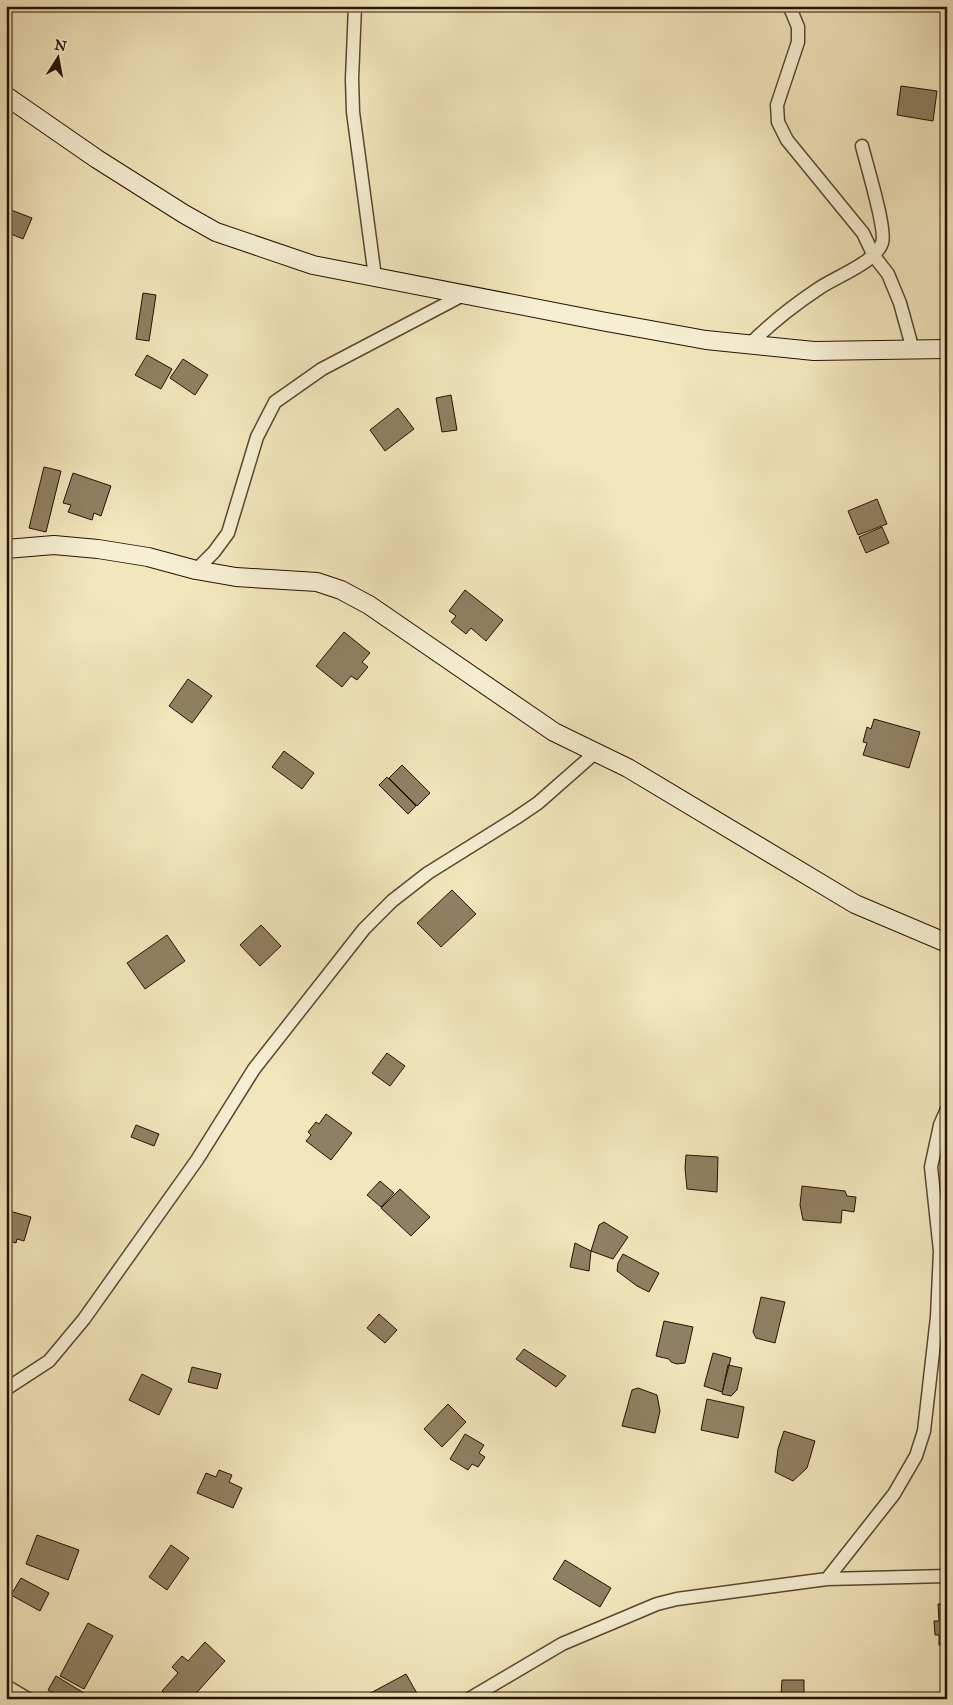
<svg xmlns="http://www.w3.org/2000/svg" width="953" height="1705" font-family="'IM FELL Great Primer',serif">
<rect width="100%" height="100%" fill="#f2e6bc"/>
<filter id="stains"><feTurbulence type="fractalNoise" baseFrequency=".004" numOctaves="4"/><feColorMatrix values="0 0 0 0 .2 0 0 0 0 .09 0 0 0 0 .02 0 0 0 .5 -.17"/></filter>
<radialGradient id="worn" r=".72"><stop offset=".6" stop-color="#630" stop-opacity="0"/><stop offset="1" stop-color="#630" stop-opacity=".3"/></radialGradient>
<!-- building -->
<path fill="#908063" stroke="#251202" d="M901 86 937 91 933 121 897 115Z
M6 208 32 218 23 239 6 232Z
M143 293 156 295 149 341 136 339Z
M147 355 172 369 161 389 135 375Z
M183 359 208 375 195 395 170 378Z
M451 395 457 430 442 432 436 398Z
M398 408 414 429 385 451 370 430Z
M44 467 61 471 46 532 29 528Z
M73 473 111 486 101 516 94 513 92 520 68 512 71 505 63 503Z
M877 499 887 524 858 535 848 511Z
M882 527 889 543 866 553 859 537Z
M465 590 503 620 486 641 471 628 466 634 451 622 456 616 449 611Z
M344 632 370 653 362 662 368 667 357 680 351 676 342 687 316 666Z
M188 679 212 696 192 723 169 706Z
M874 719 920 732 909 768 863 755 867 743 863 742 867 727 871 729Z
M284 751 314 773 302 789 272 767Z
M402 765 430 793 417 806 389 778Z
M387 777 416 806 408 814 379 785Z
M452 890 476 914 441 947 417 923Z
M261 925 281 946 260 966 240 945Z
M167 935 185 961 145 989 127 963Z
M387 1053 405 1066 390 1086 372 1073Z
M326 1114 352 1133 331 1160 306 1141 311 1135 308 1132 316 1122 319 1124Z
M136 1125 159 1134 154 1146 131 1137Z
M686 1155 718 1157 717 1192 687 1189 685 1168Z
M380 1181 394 1193 381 1207 367 1195Z
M802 1186 845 1191 847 1196 856 1197 854 1212 842 1210 841 1223 803 1220 800 1205Z
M400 1189 430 1217 411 1236 381 1208Z
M6 1210 31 1217 24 1241 17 1239 16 1243 6 1240Z
M604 1222 628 1237 613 1259 591 1251 599 1225Z
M575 1243 591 1251 589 1271 570 1267Z
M623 1254 659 1273 649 1292 637 1286 617 1271 618 1263Z
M761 1297 785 1302 775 1343 756 1338 753 1332Z
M379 1314 397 1330 385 1343 367 1328Z
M664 1321 693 1327 685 1363 677 1364 671 1362 669 1359 656 1356Z
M524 1349 566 1376 556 1387 516 1359Z
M713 1353 731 1358 722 1392 704 1386Z
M728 1365 742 1368 737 1390 731 1396 722 1394Z
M192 1367 221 1374 217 1389 188 1382Z
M142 1374 172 1389 159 1415 129 1400Z
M638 1388 657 1395 660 1411 655 1433 622 1426 632 1390Z
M707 1399 744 1407 738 1438 701 1430Z
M448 1404 466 1422 442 1447 424 1429Z
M784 1431 815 1441 807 1468 793 1481 775 1472 778 1449Z
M465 1434 484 1445 479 1453 485 1457 478 1467 472 1464 468 1470 450 1459Z
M219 1470 232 1475 229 1482 242 1488 233 1508 197 1493 206 1473 216 1477Z
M37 1535 79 1550 68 1580 26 1564Z
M171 1545 189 1558 167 1590 149 1577Z
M565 1560 611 1588 600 1607 553 1579Z
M21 1578 49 1593 40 1611 11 1595Z
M938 1604H947V1645H939V1635H935L934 1621H939Z
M88 1623 113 1636 84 1689 60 1676Z
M205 1642 225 1661 191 1699H171L162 1691 178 1673 172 1667 182 1656 188 1661Z
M406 1674 419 1697 416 1699H367L365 1696Z
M56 1676 89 1696 87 1699H62L48 1690Z
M782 1680H804V1696L781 1695Z"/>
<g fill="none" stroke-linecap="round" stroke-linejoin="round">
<!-- street casing -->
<g stroke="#584730" stroke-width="15">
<path id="street" d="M355 6 352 79 353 112 375 277
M788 6 791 10 798 27V42L777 105 778 122 787 140 863 233 874 256 888 274 900 303 913 350
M750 344C771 323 794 305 818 289 835 277 875 263 882 243 887 230 866 163 862 146
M196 570 214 552 228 533 257 437 275 402 322 369 463 295
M6 1389 49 1361 84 1319 197 1160 254 1069 364 929 392 901 428 873 516 818 538 803 596 752
M827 1579 894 1494 916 1456 924 1431 937 1317 940 1251 931 1167 940 1125 947 1109
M6 1686 28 1699
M469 1699 562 1644 657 1604 677 1599 827 1579 947 1576"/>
</g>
<!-- secondary casing -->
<g stroke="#251202" stroke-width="20">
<path id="secondary" d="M6 96 97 159 184 214 216 232 313 265 601 321 706 340 814 351 947 349
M6 549 54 545 98 549 148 557 196 570 236 577 317 582 341 590 369 605 554 732 628 768 855 904 947 943"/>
</g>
<!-- street -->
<use href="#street" stroke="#f7efd3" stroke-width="12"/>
<!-- secondary -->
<use href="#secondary" stroke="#f7efd3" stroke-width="18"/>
</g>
<!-- margin -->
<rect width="953" height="1705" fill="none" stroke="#f2e6bc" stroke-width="25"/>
<rect x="8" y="8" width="938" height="1690" fill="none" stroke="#251202" stroke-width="2.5"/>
<rect x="12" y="12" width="928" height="1680" fill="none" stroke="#251202"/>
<!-- north arrow -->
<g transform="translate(58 58) rotate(11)" stroke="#f7efd3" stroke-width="4" paint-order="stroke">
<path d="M0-4L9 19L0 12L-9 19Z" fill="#251202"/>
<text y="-8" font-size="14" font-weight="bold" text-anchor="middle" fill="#251202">N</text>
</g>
<rect width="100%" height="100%" filter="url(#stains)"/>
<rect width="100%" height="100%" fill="url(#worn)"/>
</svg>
